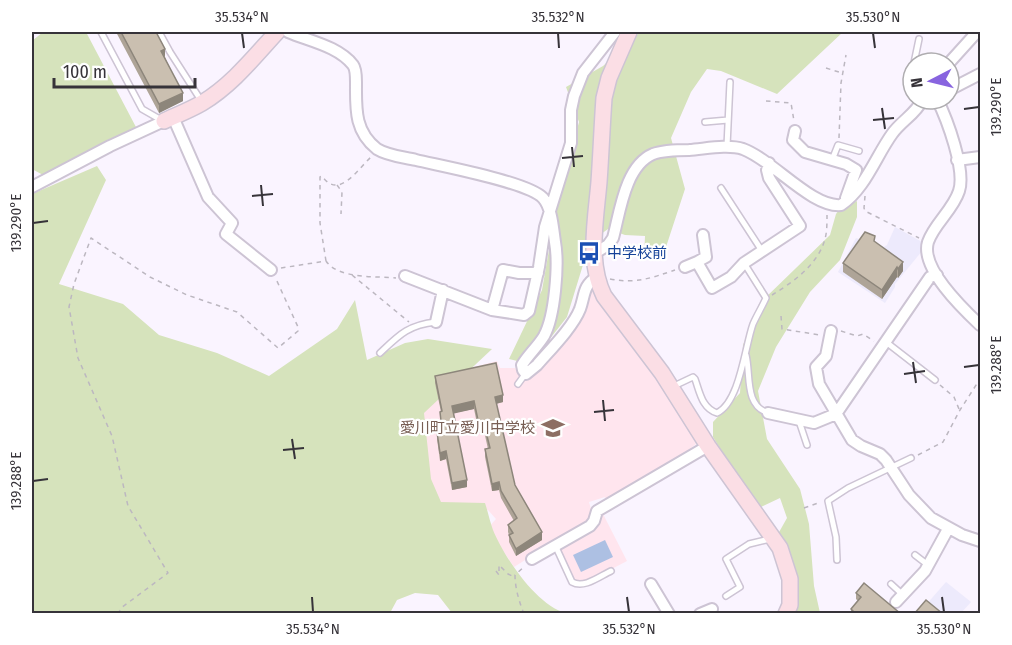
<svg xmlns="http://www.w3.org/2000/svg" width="1012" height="645" font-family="'Fira Sans Condensed','Noto Sans JP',sans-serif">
<rect width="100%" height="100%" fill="#faf4ff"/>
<!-- industrial -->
<path fill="#edeafc" d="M895 227 924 243 922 251 895 284V287L885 303 838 272 856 238 884 247 887 245Z
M946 582 971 602 961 613 918 614Z"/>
<!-- education -->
<path fill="#ffe5ee" d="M591 285 628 333 694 432 696 444 686 452 687 455 606 500 605 497 589 502 593 516 589 520 514 567 488 528 496 519 488 510 444 511 431 494 419 381 497 361 500 368H515L525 381 534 373Z
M602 512 627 561 585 583 573 581 560 556V547Z"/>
<!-- green -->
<path fill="#d6e3bc" d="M43 32H86L137 129 43 175 32 169V41Z
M640 32H843L777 94 721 71 707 69 691 92 671 138 685 189 666 247 644 259 645 236 625 235 608 229 590 242 567 317 530 364 509 359 542 290 556 210 579 122 566 87 603 66Z
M97 166 106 180 59 284 123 304 159 335 217 353 269 376 337 329 355 300 367 360 405 343 428 339 492 349 424 413 431 479 441 502 485 503C488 512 490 522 493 530 504 557 537 606 566 613H452L438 595 415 593 397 600 390 613 32 614V194Z
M857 201V217L840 260 810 292 776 347 758 391 767 439 800 489 809 524 814 586 820 613H794L795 567 778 534 787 518 780 498 759 508 753 502 713 437V422L740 393 743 345 759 304 830 235 836 214 839 210Z"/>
<!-- water -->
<path fill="#adc0e3" d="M605 540 613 557 581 572 573 555Z"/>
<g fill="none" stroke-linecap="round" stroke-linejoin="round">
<!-- lane casing -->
<g stroke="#cdc4d4" stroke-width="8">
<path id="lane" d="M101 32 142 109 163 121
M159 32 170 52 202 102
M914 63 919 39
M705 122 728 120
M727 146 730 82
M832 160 838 145 859 151
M721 188 762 251
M886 342 935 380
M380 353C399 335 408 325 436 322
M746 355C751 375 744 405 768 413
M518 384 526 373
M674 386 693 377 695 379C700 393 702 408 717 413 740 402 745 346 753 324 757 315 762 307 766 298L744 263
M799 421 807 445
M555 545 572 582C584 589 600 576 611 571
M915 555 928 565
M837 560 836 537 828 501 848 488 911 458
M891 584 903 595
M726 596 740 587 726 559 749 544 770 539"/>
</g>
<!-- street casing -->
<g stroke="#cdc4d4" stroke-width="14">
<path id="street" d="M288 32C309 41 338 46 353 65 356 69 356 77 356 82 356 108 354 131 377 149 388 156 404 157 416 160 441 166 528 182 543 198 552 208 553 229 555 242 559 264 555 316 544 336 538 346 528 355 522 365L523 370 526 374 537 365C550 350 573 327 580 309 585 295 583 285 597 277
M949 63 977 32
M949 90 980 74
M937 99C947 119 966 170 959 191 953 210 934 224 928 242 920 268 963 309 980 325
M173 117 208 197 232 223 226 234 271 270
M795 131 793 140 805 152 846 164 856 170 846 198
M957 160 980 157
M32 187 110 146 164 121
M595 253 608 245 613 238C620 212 625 166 653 154 664 150 677 150 689 150 705 149 727 144 743 149 773 160 812 208 841 205 865 189 876 156 892 134 902 120 915 115 923 99
M697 262 706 257 703 235
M685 267 697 262 712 288 731 277 744 263 800 226 769 178 767 170 769 163
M405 276 492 310 524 315 529 311 539 267 545 227 571 143V110L574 96 583 73 615 32
M492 310 503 270 519 273H538
M436 322 443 290
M831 331 826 356 816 367 819 384 852 440 861 446 880 454 886 460 909 495 931 518 962 535 980 541
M768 413 814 423 836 414 930 277 937 275
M532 559 590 526 594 521 597 511 708 446
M651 584 669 614
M896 602 925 571 948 529
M700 614 712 609"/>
</g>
<!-- secondary casing -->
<g stroke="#cdc4d4" stroke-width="18">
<path id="secondary" d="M629 32 609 78 604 98C602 126 601 154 599 182 596 218 587 262 604 296L662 373 708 446 780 548 790 579V605L786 614
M164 121C177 115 190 110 202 103 232 85 254 57 277 32"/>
</g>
<!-- path -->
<path stroke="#bcb7c0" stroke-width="1.5" stroke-dasharray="4.5 4.5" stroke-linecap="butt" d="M826 68 842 73
M766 101 791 103 794 121
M839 138 841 83 846 55
M337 185 342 192 341 214
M865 196 864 208 865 211 919 238
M326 261 320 223V177L322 176C339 200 357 170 371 157
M281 268 326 261C338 279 375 276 396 278
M352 275 409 322
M610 279C636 284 651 278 675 270
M772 295C793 282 818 265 825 239 827 232 827 223 827 215
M781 316 782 329 820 335
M841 331 857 336 863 334 874 341
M940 385 954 397 959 409
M918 455 943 442 960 410 980 379
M804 508 821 502
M496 571 499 575V565L508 574 514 577
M118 614 121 608 168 573 128 506 112 436 78 358 69 307 74 284 91 238 150 277 187 295 237 312 278 348 298 331V327L276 279
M524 614C519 601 515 588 515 575L525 566"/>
<!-- lane -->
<use href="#lane" stroke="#fff" stroke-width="5"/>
<!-- street -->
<use href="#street" stroke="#fff" stroke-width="10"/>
<!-- secondary -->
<use href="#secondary" stroke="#fbdee5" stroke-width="15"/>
</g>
<!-- wall -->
<path fill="#aea497" d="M116 32H156L165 57 183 101 159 113Z
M875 242 903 271 898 278 897 277 882 299 843 272V263Z
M435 376 503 402 496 404 515 485 542 540 516 556 509 542V535L508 532V525L514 521 501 498 499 490 492 491 485 457V449H488L484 431 479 433 474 409 453 413 467 487 452 490 446 459 440 461 437 439V432L441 431 440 419V412H441L435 383Z
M856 593 901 614H851V609L858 601 856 599Z"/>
<!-- shaded-wall -->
<path fill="#8d867b" d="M165 49V57L161 51Z
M183 93V101L159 113V104Z
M903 262V271L898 278V269Z
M897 267V277L882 299V290Z
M503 395V402L495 404V397Z
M474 401V409L452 414V406Z
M484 424V431L479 433V425Z
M446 451V459L440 461V453Z
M467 480V487L452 490V483Z
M499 482V490L492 491V484Z
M542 532V540L516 556V549Z"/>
<!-- building -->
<path fill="#cabfb0" stroke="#8d867b" stroke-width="1.5" d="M121 32H156L165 49 161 51 183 93 159 104Z
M865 232 875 236 874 241 903 262 898 269 897 267 882 290 843 263Z
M496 363 503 395 495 397 515 485 542 532 516 549 509 535 513 533 508 525 517 518 501 491 499 482 492 484 485 449 490 448 484 424 479 425 474 401 452 406 467 480 452 483 446 451 440 453 437 432 442 430 440 412 442 411 435 376Z
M864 583 901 614H856L851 609 861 597 856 593Z
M926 600 943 614H914Z"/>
<!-- ticks -->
<path fill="none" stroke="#363339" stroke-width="2" d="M242 33 244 48M558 33 559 48M873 33 875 48M882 108 885 129M964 109 979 107M873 120 894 118M572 147 574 167M562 158 583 156M261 185 263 206M252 196 273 194M33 223 48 221M913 362 916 383M964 367 979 365M904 374 925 371M603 400 605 421M594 412 614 410M292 439 295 459M283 450 304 448M33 481 48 479M312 597 313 612M627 597 629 612M942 597 944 612"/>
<!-- icons -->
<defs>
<g id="bus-bare" transform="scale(1.8)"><path d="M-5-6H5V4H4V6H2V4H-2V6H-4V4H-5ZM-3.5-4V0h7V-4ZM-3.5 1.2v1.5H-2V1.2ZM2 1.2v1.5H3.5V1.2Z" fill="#1a4fb4" stroke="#fff" stroke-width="2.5" paint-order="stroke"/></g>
<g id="school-bare" transform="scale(1.8)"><path d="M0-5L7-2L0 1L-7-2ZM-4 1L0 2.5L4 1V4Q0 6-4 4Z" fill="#8d6e63" stroke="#fff" stroke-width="2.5" paint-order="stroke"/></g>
</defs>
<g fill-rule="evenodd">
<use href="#bus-bare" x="589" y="253"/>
<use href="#school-bare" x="553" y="428"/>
</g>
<g text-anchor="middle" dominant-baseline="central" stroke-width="4.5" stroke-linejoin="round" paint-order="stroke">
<!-- transit labels -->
<g font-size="15" fill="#164399" stroke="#fff" text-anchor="start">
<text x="607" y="253">中学校前</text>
</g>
<!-- education labels -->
<g font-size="15" fill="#785e54" stroke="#fff" text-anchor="end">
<text x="535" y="428">愛川町立愛川中学校</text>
</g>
</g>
<!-- border -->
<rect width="1012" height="645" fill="none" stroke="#ffffff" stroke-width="66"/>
<!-- north arrow -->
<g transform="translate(931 81) rotate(263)"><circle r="28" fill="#ffffff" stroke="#afadb0" stroke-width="1.5"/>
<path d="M0-4.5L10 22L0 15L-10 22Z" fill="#8864df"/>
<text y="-9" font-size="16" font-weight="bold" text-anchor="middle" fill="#363339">N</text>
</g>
<!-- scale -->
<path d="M54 78v9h141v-9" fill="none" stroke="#363339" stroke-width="3"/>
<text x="63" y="78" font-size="18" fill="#363339" stroke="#ffffff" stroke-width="4.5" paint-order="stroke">100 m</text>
<rect x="33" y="33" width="946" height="579" fill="none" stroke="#363339" stroke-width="2"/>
<g font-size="15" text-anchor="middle" fill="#363339">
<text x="242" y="22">35.534°N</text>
<text x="558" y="22">35.532°N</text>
<text x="873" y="22">35.530°N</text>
<text transform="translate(996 107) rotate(-90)" y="5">139.290°E</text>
<text transform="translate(16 223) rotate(-90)" y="5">139.290°E</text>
<text transform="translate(996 365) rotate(-90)" y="5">139.288°E</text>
<text transform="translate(16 481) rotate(-90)" y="5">139.288°E</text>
<text x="313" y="634">35.534°N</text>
<text x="629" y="634">35.532°N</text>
<text x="944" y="634">35.530°N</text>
</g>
</svg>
